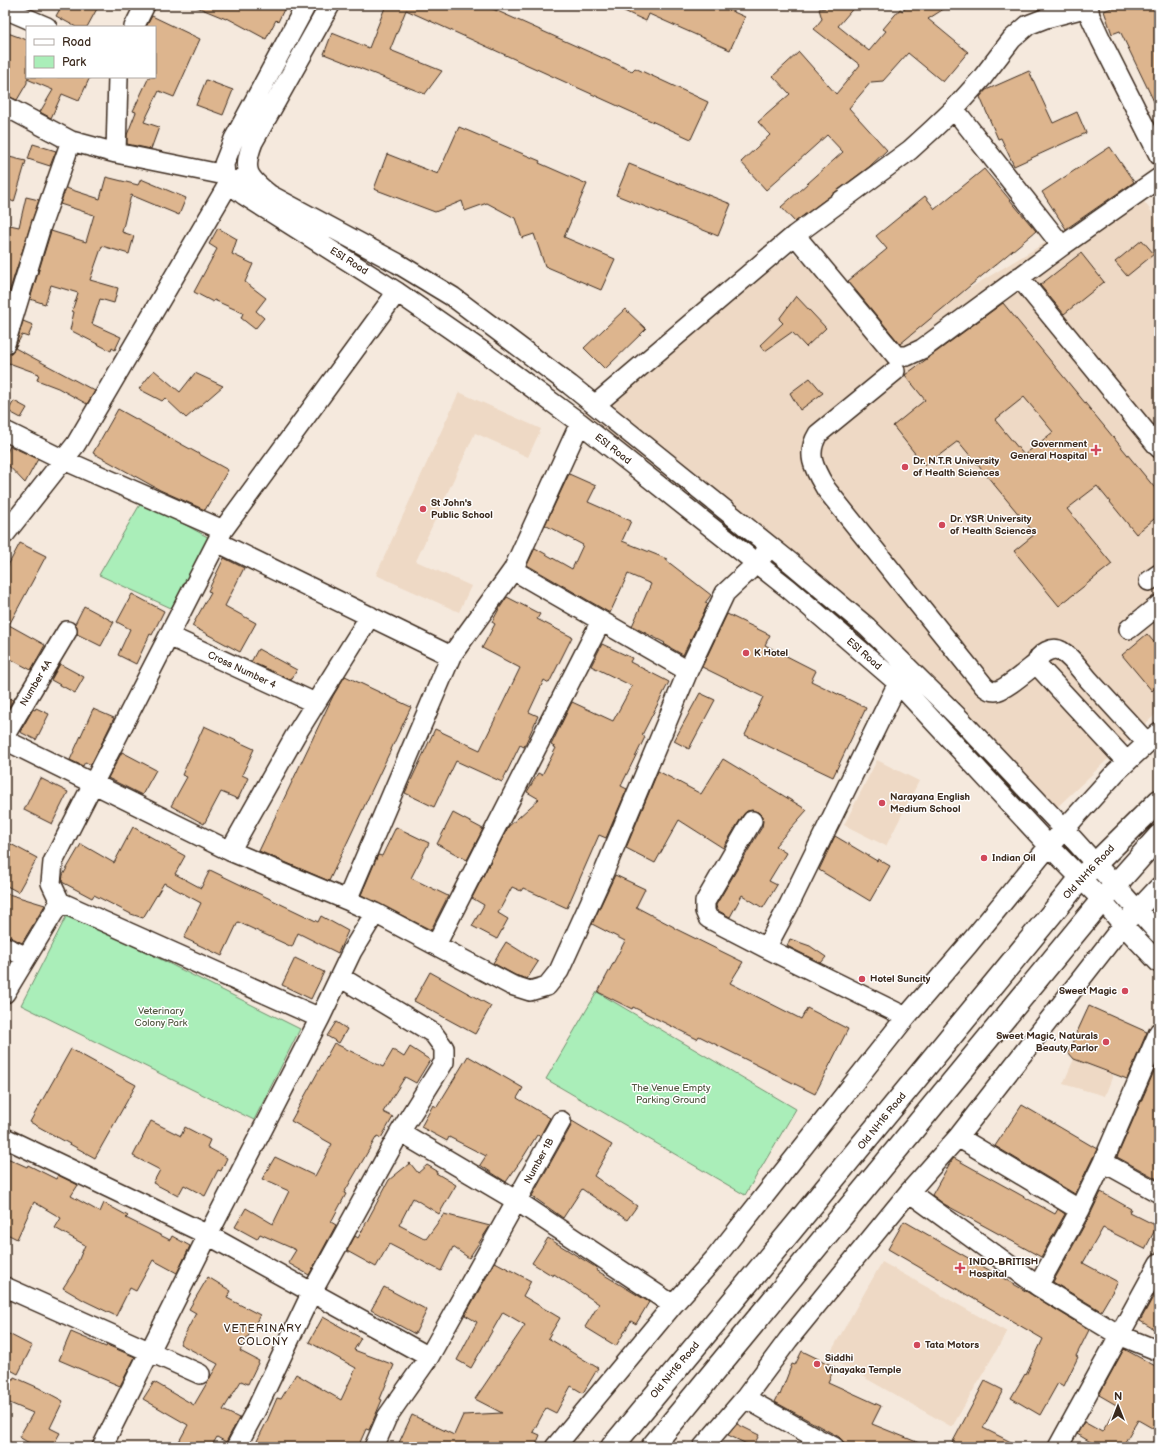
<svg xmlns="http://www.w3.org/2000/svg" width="1164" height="1452" font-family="'Balsamiq Sans',sans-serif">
<rect width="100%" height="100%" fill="#f5e9dd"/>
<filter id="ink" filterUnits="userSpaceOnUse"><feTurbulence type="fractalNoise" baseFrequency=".025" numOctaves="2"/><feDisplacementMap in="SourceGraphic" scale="8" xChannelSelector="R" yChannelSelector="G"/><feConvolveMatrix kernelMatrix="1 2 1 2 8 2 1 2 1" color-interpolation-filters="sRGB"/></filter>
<g filter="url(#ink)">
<!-- built -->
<path fill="#eed9c5" d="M1134 189 1159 221V711L1053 811 864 637 721 519 583 414 612 389 793 253 852 308H937Z
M459 392 541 429 528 457 475 433 416 561 471 586 459 612 376 575Z
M877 760 919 781 886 846 844 825Z
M1074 1059 1113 1075 1105 1096 1063 1084Z
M882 1262 1007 1332 952 1427 828 1357Z"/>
<!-- green -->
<path fill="#aaeeb9" stroke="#728c6c" d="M142 501 213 540 171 608 99 575Z
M68 913 300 1029 254 1120 21 1005Z
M597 992 796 1109 745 1195 546 1079Z"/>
<!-- building -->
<path fill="#ddb58e" stroke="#3b2a1e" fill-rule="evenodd" d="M62 5H99L87 27H76L56 16Z
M192 5H286L278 22 276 20 266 39 227 18 226 19Z
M386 5H484L632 71 635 68 708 102 691 139 406 10 390 50 442 71 425 94 324 54 332 33 369 48Z
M611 5H718L745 17 730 50 649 14 646 21Z
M824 5H856L838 26 869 51 886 31 883 29 900 9 903 11 908 5H950L928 19 968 52 943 82 908 53 883 81 871 82 849 108 887 150 869 167 795 222 781 207 843 152 827 135 766 190 741 162 770 135 758 122 790 94 773 76 799 52 836 94 860 65 814 29 822 19 819 9 825 8Z
M1119 5H1156L1159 12V112L1120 31 1112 34 1104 11Z
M152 16 200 39 174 97 159 91 144 122 159 127 151 149 127 144V135L136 112 133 111 149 77H155V27H146Z
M5 32 27 40V77H90L79 101 62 94 51 118 40 112 53 90 27 79V83L17 100 5 95Z
M1029 71 1053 123 1077 112 1086 133 1014 166 1001 138 998 139 980 97 986 90Z
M206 80 233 90 223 115 196 105Z
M459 127 540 161 539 163 587 184 564 237 615 259 601 290 545 266 534 234 522 238 515 218 487 203 465 211 462 201 435 212 374 189 387 154 438 174Z
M33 144 56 151 50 166 28 159Z
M1110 147 1134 182 1066 229 1042 192Z
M5 156 26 161 14 202 5 198Z
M629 164 731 204 718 236 616 195Z
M984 169 1036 231 900 344 848 281 887 249 876 236 925 196 935 209Z
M106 177 138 185 141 179 186 198 179 215 131 195 122 232 134 236 129 254 102 246 90 280 118 288 114 303 100 299 92 324 121 337 115 350 112 348 111 351 70 330 74 312 72 311 78 293 51 285 45 304 30 299 51 231 86 242 94 215 60 204 66 188 100 199Z
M26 197 39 200 9 292 5 291V224L19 227Z
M218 228 237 239 232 254 253 264 245 282 266 298 256 311 264 318 255 329 241 318 243 313 214 300 213 302 194 292 217 249 209 244Z
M1142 240 1154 254 1127 276 1115 262Z
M1081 253 1104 282 1064 314 1040 285Z
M796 296 826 328 806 347 792 332 765 351 760 345 783 323 779 319Z
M1003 303 1159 493V515L1136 534 1097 486 1067 509 1112 564 1059 606 1014 551 1035 534 958 441 925 466 893 426 925 400 905 375ZM1024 397 1053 432 1024 455 995 420Z
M625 309 646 329 605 369 584 348Z
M23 321 33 325 28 337 22 335 15 348 95 391 87 404 58 388 37 380 39 374 9 363 5 371V355L12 352 15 348Z
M154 370 180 392 195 373 223 386 186 418 165 398 162 401 139 389Z
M810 378 823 393 800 410 790 393Z
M14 401 27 408 21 418 8 411Z
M118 409 228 470 205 510 160 490 93 453Z
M10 446 38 459 25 483 5 462V456Z
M569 474 596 486 588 502 631 521 622 541 667 559V561L711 595 705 603 708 604 683 655 664 644 665 643 632 626 651 584 628 574 610 613 527 565 535 548 572 569 583 545 545 525Z
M20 543 46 556 9 625 45 645 31 670 5 656V571Z
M224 558 244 568 225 606 256 623 240 652 192 626 211 592 208 591Z
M132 594 164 611 152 635 150 634 136 664 118 655 130 629 117 622Z
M507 597 540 614 537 619 572 637 549 683 544 680 529 712 538 716 524 747 520 745 502 782 456 761 434 807 405 793 435 729 480 750 520 668 482 648 495 624 492 622 499 609Z
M84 606 114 622 101 646 77 634V626L75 624Z
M727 614 770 635 765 645 816 671 811 681 866 708 833 777 745 735 763 697 702 667Z
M1147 634 1159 648V685L1152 691 1122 655Z
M602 644 632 658 630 662 669 682 642 735 645 737 621 786 627 789 606 838 599 835 567 908 523 888 521 891 512 887 498 913 508 919 497 939 472 926 484 905 472 898 508 827 539 799 527 792 538 773 542 775 556 748 551 745 572 702 613 721 632 686 591 666Z
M258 649 297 670 291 680 251 662Z
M60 664 84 677 75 693 51 680Z
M345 676 411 707 329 881 259 851 333 696Z
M700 693 715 700 689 749 674 741Z
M5 696 13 700 5 714Z
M36 708 49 714 36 740 20 732 33 709 35 710Z
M93 709 114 718 91 765 85 762 83 766 70 760Z
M204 726 254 749 242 775 248 778 238 799 221 792 204 824 171 806 187 777 182 775Z
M122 752 156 770 142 795 108 778Z
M723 759 807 810 775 846 786 853 769 881 777 885 763 908 742 895 730 917 717 910 716 905 762 827 763 821 762 816 758 812 752 810 747 811 743 815 723 848 679 820 655 863 626 848 658 771 701 794Z
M40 778 68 792 52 824 24 810Z
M453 813 483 829 467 860 437 844Z
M133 827 185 856 175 874 201 888 210 870 318 922 321 916 348 931 338 953 298 933 292 947 238 922 222 956 184 938 201 903 164 883 143 918 131 914 94 895 92 898 62 882 63 875 81 844 114 863Z
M396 827 429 843 411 878 448 896 431 930 361 895 378 855 382 856Z
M835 836 877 861 878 859 890 866 870 901 819 870Z
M5 841 37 858 18 892 5 885Z
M615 875 645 889 636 907 674 927V928L743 962 730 983 801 1019 807 1008 848 1029 815 1094 699 1036 697 1039 633 1007 632 1009 598 992 625 941 592 924Z
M5 893 45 905 22 943 5 934Z
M790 939 810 946 826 957 821 963 787 946Z
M506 942 538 962 527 979 515 975 493 963Z
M295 958 324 972 311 999 282 985Z
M430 972 491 1006 475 1034 414 1001Z
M1089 1006 1147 1032 1127 1079 1074 1059 1068 1052Z
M336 1022 347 1029 339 1043 327 1036Z
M334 1043 383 1067 393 1050 404 1057 410 1047 430 1060 416 1083 405 1077 383 1112 393 1117 381 1138 377 1136 344 1193 346 1194 331 1222 336 1225 309 1275 288 1263 296 1250 260 1234 257 1239 235 1227 246 1208 273 1224 289 1191 262 1179 275 1157 315 1176 332 1144 291 1121Z
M71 1049 136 1085 95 1158 30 1122Z
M468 1056 523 1088 517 1098 550 1118 540 1136 537 1135 522 1159 506 1182 480 1165 486 1156 449 1137 447 1141 421 1127 433 1105 437 1107Z
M1159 1060V1180L1117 1157Z
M1022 1105 1097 1149 1075 1194 995 1146Z
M151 1121 181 1136 185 1127 210 1140 207 1147 227 1158 221 1171 218 1170 205 1196 184 1185 178 1196 153 1183 160 1170 133 1156Z
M572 1121 612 1145 594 1176 637 1206 627 1220 582 1189 563 1218 532 1196 571 1126Z
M5 1157 27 1167 28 1165 56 1179 58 1175 78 1185 71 1196 100 1212 104 1203 128 1216 126 1218 170 1240 172 1236 190 1246 177 1273 153 1260 136 1291 130 1288 116 1316 85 1301 63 1288 74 1271 85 1245 55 1228 61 1218 34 1202 17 1239 5 1233Z
M954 1158 1055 1214 1058 1209 1065 1214 1041 1257 944 1204 932 1195 950 1163Z
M410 1163 418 1173 427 1165 437 1171 436 1173 456 1185 439 1214 413 1198 399 1225 426 1239 444 1214 490 1226 469 1258 453 1247 441 1271 389 1244 376 1267 347 1251 355 1236 358 1238 389 1180Z
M1101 1192 1131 1209 1129 1212 1157 1226 1145 1249 1103 1228 1083 1263 1118 1282 1101 1311 1053 1282 1090 1215Z
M904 1221 1029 1293 1089 1330 1076 1356 1078 1357 1064 1386 1058 1383 1040 1415 1011 1398 1025 1374 1026 1375 1043 1339 888 1249Z
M548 1238 597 1268 596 1270 649 1302 636 1324 631 1321 616 1346 585 1327 599 1304 554 1274 553 1276 532 1263Z
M495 1262 531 1281 523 1296 560 1318 548 1338 598 1368 583 1393 571 1386 556 1413 546 1408 533 1432 540 1435 535 1447H397L412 1415 454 1435 463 1415 502 1413 475 1399 525 1325 503 1312 471 1368 457 1360 477 1322 465 1315Z
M208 1277 231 1291 227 1298 260 1315 240 1351 259 1361 248 1384 241 1381 223 1410 239 1418 226 1442 217 1437 211 1447H176L188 1425 143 1399 154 1382 194 1405 218 1364 180 1344 196 1313 189 1309Z
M1159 1286V1332L1140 1321Z
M384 1287 427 1310 415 1334 371 1310Z
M323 1317 361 1338 354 1350 394 1365 380 1399 382 1400 369 1430 366 1429 358 1447H254L267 1421 277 1398 281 1399 296 1374 341 1400 356 1368 309 1342Z
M5 1332 32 1346 18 1374 5 1367Z
M71 1332 106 1347 107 1345 135 1357 120 1386 59 1360Z
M1124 1349 1159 1368V1432L1138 1420 1122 1447H1099L1077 1434 1084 1422 1102 1432 1118 1406 1099 1395Z
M802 1351 835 1367 828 1382 881 1406 872 1424 929 1447H845L843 1441 839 1437 775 1402 779 1394 780 1395 792 1364 795 1365Z
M14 1377 39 1388 63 1401 50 1428 60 1433 52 1447H36L19 1437 33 1413 5 1401V1397Z
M985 1381 1003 1390 983 1428 1021 1447H950Z
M737 1424 759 1435 753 1447 728 1435Z"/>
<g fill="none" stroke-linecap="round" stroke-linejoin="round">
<!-- minor casing -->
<g stroke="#3b2a1e" stroke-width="22">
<path id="minor" d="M306 5 234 139 224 164 225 175 229 183 244 195 397 292 485 353 580 423 789 589 898 683 1049 846 1102 900 1123 925 1159 963
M330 5 253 142C242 171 247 177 270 195L397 263 453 297 570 385 791 563 867 627 963 722 1064 829 1159 934
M1088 5 1090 16 1101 40 1159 155
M5 9 47 27
M134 27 145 5
M5 106 71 141 116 153 225 175
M954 109 1062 246
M116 153 118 77
M795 235 896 356H907L922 349 1062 246 1159 178
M1019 277 1159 448
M5 344 41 226 71 141
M895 371 818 434C805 455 815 470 826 489L984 686C987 689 991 691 995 691 1004 691 1029 669 1037 663 1039 653 1053 646 1061 651 1072 657 1081 671 1089 680 1108 701 1128 722 1147 743
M595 405 795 235 910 150 933 129 954 109 982 78 1012 39 1028 25 1046 18 1088 7
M5 431 64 460 223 530
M5 534 76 444 229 183 241 179
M217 542 451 656
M513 570 688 671
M1149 581 1159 574
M1129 629 1159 605
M169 636 315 703
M1037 663 1039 667 1127 762
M5 735 67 631
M5 740 230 851 347 900 375 913 511 985 530 991 547 986 559 971 604 872 688 671 725 593 757 563 765 553
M752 821 705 902V911L708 918 766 948 906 1017
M230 851 295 736 370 616
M347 900 451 656 513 570 580 423
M60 902 320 1018
M436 945 601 621
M5 947 27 957
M766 948 789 905 898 683
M5 993 60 902 51 883 53 862 223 530 397 292
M400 1132 517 1201 673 1305
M958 1137 1080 1210
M5 1138 208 1235 429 1357
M1103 1162 1159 1193
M909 1192 1038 1286 1119 1335 1159 1351
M1038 1286 1080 1210 1103 1162 1159 1032
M5 1287 200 1374
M745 1398 818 1439 834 1447
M102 1447 208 1235 320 1018 352 951 375 913
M236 1447 256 1410 312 1292 400 1132 444 1062V1048L433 1033 340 977
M374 1447 387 1417 429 1357 561 1121
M555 1447 673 1305 716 1257 906 1017 968 945 1049 846 1116 772 1159 732
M703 1447 745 1398 788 1340 909 1192 958 1137 1123 925 1159 887
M1058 1447 1159 1263"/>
</g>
<!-- major casing -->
<g stroke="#3b2a1e" stroke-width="25">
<path id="major" d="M612 1447 790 1232 1081 878 1159 801
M652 1447 1102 900 1159 836"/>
</g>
<!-- minor -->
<use href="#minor" stroke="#fff" stroke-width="19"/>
<!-- major -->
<use href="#major" stroke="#fff" stroke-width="22"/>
</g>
</g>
<!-- markers -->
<g fill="#d1495b" stroke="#fff" stroke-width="1.5">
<path d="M1094 444h4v4h4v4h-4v4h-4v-4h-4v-4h4z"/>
<circle cx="905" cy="467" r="4"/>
<circle cx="423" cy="509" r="4"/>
<circle cx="942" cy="525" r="4"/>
<circle cx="746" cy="653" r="4"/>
<circle cx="882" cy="803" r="4"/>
<circle cx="984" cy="858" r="4"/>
<circle cx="862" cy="979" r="4"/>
<circle cx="1125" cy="991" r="4"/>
<circle cx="1106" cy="1042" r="4"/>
<path d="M958 1262h4v4h4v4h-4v4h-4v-4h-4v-4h4z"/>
<circle cx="917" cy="1345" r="4"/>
<circle cx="817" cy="1364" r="4"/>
</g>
<g text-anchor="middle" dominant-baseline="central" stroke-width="3" stroke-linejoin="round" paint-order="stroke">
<!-- street labels -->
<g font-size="10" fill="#3b2a1e" stroke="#fff">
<text transform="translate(349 261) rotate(32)">ESI Road</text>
<text transform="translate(613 449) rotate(38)">ESI Road</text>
<text transform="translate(864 654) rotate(41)">ESI Road</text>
<text transform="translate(242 670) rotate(25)">Cross Number 4</text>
<text transform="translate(36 683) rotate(-59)">Number 4A</text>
<text transform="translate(1089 872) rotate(-47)">Old NH16 Road</text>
<text transform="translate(882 1121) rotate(-51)">Old NH16 Road</text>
<text transform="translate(539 1161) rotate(-61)">Number 1B</text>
<text transform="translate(675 1370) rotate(-50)">Old NH16 Road</text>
</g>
<!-- poi labels -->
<g font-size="10" font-weight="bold" fill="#3b2a1e" stroke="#fff" text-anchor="start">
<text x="1087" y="444" text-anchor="end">Government<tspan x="1087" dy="12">General Hospital</tspan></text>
<text x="913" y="461">Dr. N.T.R University<tspan x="913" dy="12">of Health Sciences</tspan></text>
<text x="431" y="503">St John's<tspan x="431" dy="12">Public School</tspan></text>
<text x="950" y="519">Dr. YSR University<tspan x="950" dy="12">of Health Sciences</tspan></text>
<text x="754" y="653">K Hotel</text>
<text x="890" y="797">Narayana English<tspan x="890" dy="12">Medium School</tspan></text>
<text x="992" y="858">Indian Oil</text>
<text x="870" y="979">Hotel Suncity</text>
<text x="1117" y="991" text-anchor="end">Sweet Magic</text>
<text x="1098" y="1036" text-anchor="end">Sweet Magic, Naturals<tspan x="1098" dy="12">Beauty Parlor</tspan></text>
<text x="969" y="1262">INDO-BRITISH<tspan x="969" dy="12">Hospital</tspan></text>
<text x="925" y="1345">Tata Motors</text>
<text x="825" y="1358">Siddhi<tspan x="825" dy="12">Vinayaka Temple</tspan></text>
</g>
<!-- park labels -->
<g font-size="10" fill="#575b45" stroke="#fff">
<text x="161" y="1011">Veterinary<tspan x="161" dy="12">Colony Park</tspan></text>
<text x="671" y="1088">The Venue Empty<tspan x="671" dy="12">Parking Ground</tspan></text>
</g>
<!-- neighbourhood labels -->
<g font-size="11" letter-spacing="1" fill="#3b2a1e" stroke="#fff">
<text x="263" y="1328">VETERINARY<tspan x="263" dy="13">COLONY</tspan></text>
</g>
</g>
<!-- margin -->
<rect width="1164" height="1452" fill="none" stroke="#fff" stroke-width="20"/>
<rect x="10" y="10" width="1144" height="1432" fill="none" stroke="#3b2a1e" stroke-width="1.5" filter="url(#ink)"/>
<!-- legend -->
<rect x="26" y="26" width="130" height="52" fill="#ffffff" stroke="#b1aaa5"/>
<rect x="34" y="39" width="20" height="6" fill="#ffffff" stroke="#b1aaa5"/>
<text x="62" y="46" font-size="12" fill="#3b2a1e">Road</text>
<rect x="34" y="56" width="20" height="12" fill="#aaeeb9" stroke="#b1aaa5"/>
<text x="62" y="66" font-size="12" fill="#3b2a1e">Park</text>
<!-- north arrow -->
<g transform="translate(1118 1406)" stroke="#ffffff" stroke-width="3" paint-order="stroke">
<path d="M0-3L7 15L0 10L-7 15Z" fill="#3b2a1e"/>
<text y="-6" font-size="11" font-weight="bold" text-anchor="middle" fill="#3b2a1e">N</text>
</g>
</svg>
